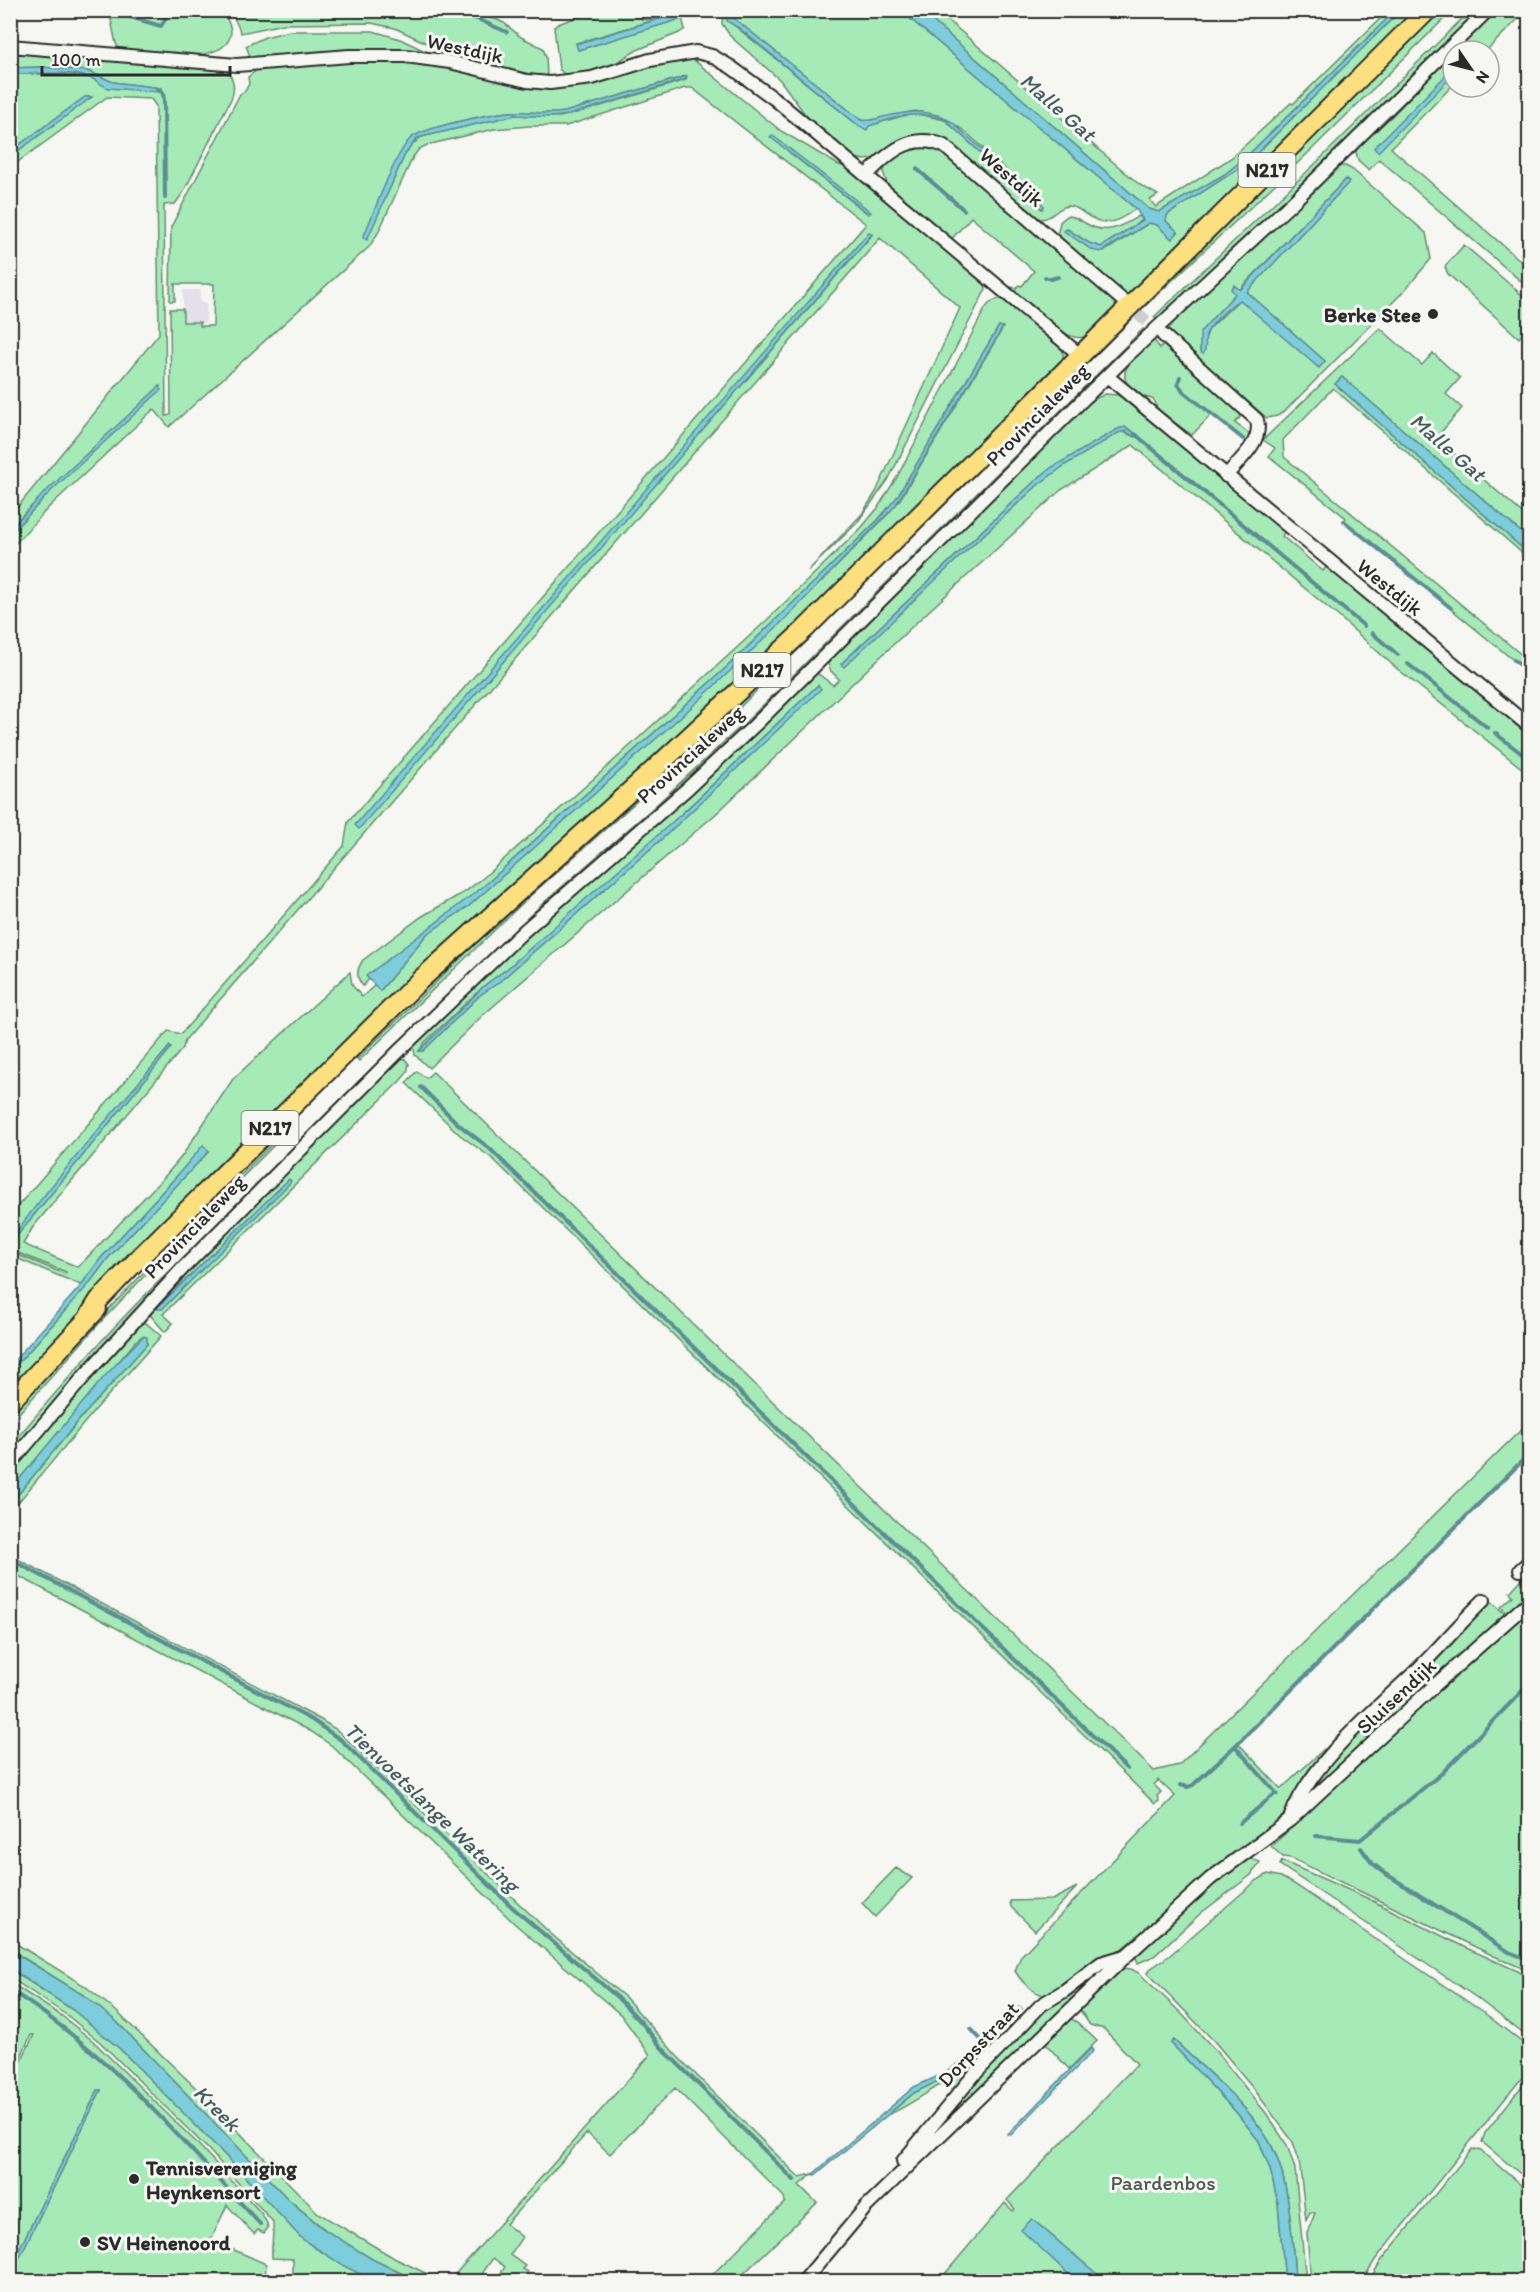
<svg xmlns="http://www.w3.org/2000/svg" width="1540" height="2292" font-family="Itim,sans-serif">
<rect width="100%" height="100%" fill="#f6f6f2"/>
<filter id="ink" filterUnits="userSpaceOnUse"><feTurbulence type="fractalNoise" baseFrequency=".0167" numOctaves="2"/><feDisplacementMap in="SourceGraphic" scale="12" xChannelSelector="R" yChannelSelector="G"/><feConvolveMatrix kernelMatrix="1 2 1 2 8 2 1 2 1" color-interpolation-filters="sRGB"/></filter>
<g filter="url(#ink)">
<!-- built -->
<path fill="#e3e0eb" d="M183 290H200V302L206 303V323H183Z"/>
<!-- green -->
<path fill="#a6ebb7" stroke="#688b71" stroke-width="1.5" fill-rule="evenodd" d="M109 10 223 11C226 17 231 25 231 32 228 69 143 52 120 50L116 44Z
M597 10 633 11 642 19 647 20 680 11 685 29 679 33 637 50 601 72 566 76 559 69 554 27 558 24ZM679 13 681 19 578 50 576 43Z
M734 10 901 11 1136 209C1117 222 1106 229 1085 214 1080 210 1075 206 1068 206 1056 207 1053 220 1038 219L954 146 941 138 927 135 910 136 894 143 876 158 865 160 854 158 813 125 780 80 731 37 722 24 723 11H728L730 22 859 126H869L905 115 918 114 945 120 1042 209 1044 206 966 132 942 116 915 111 868 121 861 120 736 20 732 15Z
M231 11H477L504 23 521 37 543 48 546 57 547 76 517 73 456 57 395 28 371 23 283 24 241 33Z
M921 11H937L1140 185 1158 195 1150 200 1156 207 1231 158 1291 103 1293 104 1388 11H1395L1246 157 1225 174 1159 212 1149 209Z
M1400 11H1419L1128 297 1057 236 1060 222 1067 216C1075 216 1078 219 1085 223 1106 236 1120 227 1139 216L1143 220 1101 247 1089 243 1067 229 1065 231 1092 250 1105 251 1149 223 1157 225 1172 239 1178 232 1166 221 1167 215 1247 163Z
M1438 11H1452L1304 157 1143 308 1152 295Z
M1470 11H1480L1295 193 1157 320 1154 317 1314 165Z
M1495 11H1526L1486 51H1454Z
M290 31H373L400 39 425 51V53L256 59 250 56 246 46 265 37Z
M11 51 215 68 228 72C234 80 235 88 232 97L183 193 175 204 164 205 166 416 171 415 170 309H183V322H200V326H213L214 284H175V301H170L171 227 240 94 245 91 249 84 248 77 258 69 266 67 388 60 438 64 526 84 671 59H690L695 61 781 131 837 164 852 170 984 280 986 289 888 480 857 523 808 571 862 514 876 492 960 308 880 238 185 1040 183 1048 33 1227 23 1244 78 1267 166 1175 182 1156 233 1079 350 972 352 985 362 997 375 985 381 990 427 934 469 906C611 777 756 652 888 514L899 501 1003 328 999 326 897 497 878 520 730 664 484 886 367 976 369 979 363 986C355 977 357 969 363 960L421 917 466 891 483 878 619 756 767 620 862 527 877 509 897 477 985 309C990 301 998 297 1007 300L1063 349V358L1060 366 850 576 185 1205 134 1247 113 1270 81 1313 11 1391V1371L88 1285 109 1257 209 1151 185 1167 101 1258 81 1285 11 1256V1252L65 1274 66 1272 13 1251 11 1249V1243L171 1048 169 1047 11 1239V1214L168 1031 181 1034 344 846 348 822 866 224 692 88H685L566 126H529L494 129 427 145 419 149 413 157 378 233 369 247 169 427 154 409 49 507 11 548V533L51 491 25 512 11 528V515L159 334 156 106 151 99 107 97 11 167V156L91 97H85L11 151V74H67L92 78 109 88 159 91 161 88 113 82 88 71 41 67 11 68ZM686 76V80L591 109 560 117 515 115 421 137 407 150 367 239 410 139C425 127 488 114 509 112 527 110 546 116 565 112ZM771 135 870 212 868 214 790 153ZM869 232 872 235 358 828Z
M1453 52V85L1391 148 1529 268V288L1379 159 1369 170 1358 160 1356 152 1358 147 1393 115Z
M918 147H930L945 152 988 188 1005 209 1031 226 1119 306C1109 316 1097 332 1083 337 1065 343 1023 301 1009 289L1011 287 1016 288 1019 285 1022 286 1034 271 971 217 950 241 889 188 883 172C890 157 903 150 918 147Z
M1339 166H1346L1353 170 1426 233 1431 259 1404 291 1286 410 1277 416 1267 418 1166 331 1168 329 1166 327ZM1346 179 1349 182 1247 292 1325 361 1319 368 1240 299 1209 329 1200 352 1202 330 1235 294 1234 286 1239 290Z
M1464 245 1529 301V326L1519 338 1448 274 1445 267 1447 264Z
M1130 318 1132 319 718 729 530 896 359 1061 357 1059 511 909 679 759 749 692Z
M1380 328 1422 365 1433 353 1460 378 1446 394 1462 408 1436 438 1529 519V539L1342 377 1335 384 1529 554V559L1333 388 1283 440 1284 457 1529 661V673L1344 521 1346 518 1269 456 1275 448 1263 440Z
M1143 329 1146 332 755 716 669 797 512 934 541 905 655 806 754 714Z
M1153 339 1160 348 1163 345 1173 353 1243 414 1235 423 1251 435 1247 442 1212 414 1192 435 1157 410C1156 394 1147 400 1138 395 1128 390 1121 377 1127 367 1132 356 1145 347 1153 339Z
M1105 394 1118 395 1134 404 1285 531 1282 536 1323 571 1327 566 1529 733V774L1395 667 1338 616 1133 445 1061 490 920 619 718 812 482 1016 429 1068 415 1055 413 1045 545 919 710 775 817 673 833 685 839 679 830 670 828 663 1089 402ZM1120 428H1128L1135 437 1121 431 1065 465 1039 484 969 548 844 666 841 664 1037 479 1051 468ZM817 686 820 689 665 836 498 983 480 995 423 1051H419L425 1042 485 985 508 968 658 836Z
M400 1058 405 1059 409 1064 407 1073 400 1081 163 1314 173 1323 165 1332 151 1316V1309L208 1249ZM289 1180 290 1181 162 1309 160 1308 162 1303Z
M417 1071 426 1078 433 1072 1154 1771 1179 1765 1529 1422V1456L1238 1743 1281 1789 1324 1749 1327 1752 1301 1784 1280 1821 1120 1950 1048 1996C1034 1994 1022 1983 1015 1971L1021 1956 1175 1796 1158 1780 1154 1785 1161 1792 1157 1796 1159 1801 1155 1804 493 1159 460 1135 406 1083Z
M279 1137 280 1139 152 1268 96 1327 11 1422V1414C97 1319 187 1227 279 1137Z
M188 1254 112 1335 11 1451V1445C67 1379 124 1312 188 1254Z
M139 1323H146L161 1336 95 1410 11 1511V1503L81 1418 147 1344 146 1337 142 1336 136 1341 11 1489V1472L66 1405Z
M10 1555 321 1720 337 1730 550 1933 626 1998 677 2056 799 2177 813 2174 799 2185 817 2203 736 2281H706L785 2202 784 2197 675 2088 610 2154 587 2133 506 2224 522 2237 510 2255 525 2266 523 2269 528 2272 523 2280 524 2281H495L505 2267 493 2258 477 2281H449L650 2055 621 2015 515 1924 332 1746 312 1732 11 1572Z
M1529 1571V1595L1507 1614 1501 1607 1513 1596 1510 1592Z
M1489 1599 1506 1615 1301 1804 1321 1771Z
M1529 1608V1971L1494 1956 1291 1858 1283 1857 1271 1846 1285 1834 1283 1832 1448 1680 1450 1683 1457 1676 1455 1673Z
M1250 1858 1260 1862 1251 1875 1201 1913 1154 1956 1138 1963 1135 1955 1204 1890Z
M1282 1861 1367 1898 1464 1947 1529 1976V2038L1477 1998 1280 1865Z
M896 1868 912 1878 875 1917 862 1903Z
M1268 1874 1281 1877 1294 1884 1483 2012 1529 2048V2069L1375 2260 1362 2281H1311L1307 2233 1315 2213 1310 2212 1306 2220 1299 2160 1293 2142 1251 2085 1214 2041 1148 1973 1150 1969 1169 1956 1256 1881Z
M1077 1887 1035 1931 1011 1907 1010 1901 1052 1900Z
M10 1940 85 1986 116 2011 198 2090 318 2213 396 2259 442 2281H417L372 2259 333 2236 288 2199 117 2022 85 1996 11 1950Z
M1105 1968 916 2153 951 2105 1030 2020 1096 1970Z
M1120 1968 1131 1969 1139 1973 1181 2013 1214 2049 1266 2113 1287 2145 1295 2169 1306 2281H1295C1292 2239 1291 2179 1269 2141 1245 2102 1206 2071 1174 2040L1171 2043 1236 2112 1259 2141 1270 2169 1278 2203 1285 2281H1105L1032 2219 1057 2263 1076 2281 938 2282 1005 2203 1013 2211 1015 2209 1007 2200 1137 2064 1104 2029 1090 2025 1080 2010 1081 2006Z
M10 1969 73 2010 119 2048 221 2151 294 2230 313 2247 374 2281H346L339 2277 293 2276V2259L272 2258C271 2246 274 2231 273 2222L208 2149 101 2043 68 2016 11 1978Z
M11 1983 62 2016 93 2041 196 2142 261 2213 267 2223 268 2228 264 2233 258 2230 254 2234 227 2205 211 2240 266 2264 265 2281H11V2275L101 2090H98L11 2266 10 2083 34 2035H31L11 2077Z
M1070 2018 1077 2022 1097 2041 1069 2069 1043 2041Z
M977 2055 979 2058 976 2065 967 2072 953 2092 945 2082C934 2088 897 2113 889 2114L914 2093 956 2072Z
M1529 2077V2181L1482 2142 1485 2133Z
M1472 2149 1481 2151 1529 2192V2281H1369L1381 2261Z"/>
<!-- water -->
<path fill="#7ecddc" stroke="#5d8c95" stroke-width="1.5" d="M728 11H734L732 15 736 20 861 120C869 122 875 119 883 117 909 111 928 108 952 122L1044 206 1042 209 945 120C918 109 895 117 869 126L867 130 859 126 739 28 727 21Z
M901 11H921L1149 209 1159 212 1225 174 1246 157 1395 11H1400L1247 163 1167 215 1166 221 1178 232 1172 239 1157 225 1149 223 1100 252 1092 250 1064 231 1067 229 1089 243 1101 247 1143 220 1136 209Z
M679 13 681 19 578 50 576 44Z
M41 67 87 71 113 82 161 88 160 92 109 88C101 86 96 79 88 77 63 70 36 74 11 74V68Z
M1453 68V75L1378 152 1374 148Z
M687 76 686 79 569 115 551 117 515 115 417 138 404 156 367 240 363 238C373 215 395 153 411 138 422 128 497 112 514 112 531 111 548 115 565 112Z
M85 97H92L11 156V151Z
M772 135 871 212 869 214 770 137Z
M1346 179 1349 182 1247 292 1325 361 1319 368 1240 300C1232 303 1208 327 1206 335 1204 343 1208 347 1203 354L1200 352V332L1235 294 1231 289 1234 285 1240 290Z
M869 232 872 234 359 829 355 825Z
M999 326 1003 327 895 506 781 623 696 703 469 906 427 934 380 991 366 976 484 886 730 664 878 520 897 497Z
M1342 377 1529 539V554L1335 384Z
M160 386 161 390 51 491 11 533V528L43 494Z
M1125 427 1138 435 1135 437 1125 431 1118 433 1065 465 1039 484 969 548 844 667 841 664 1037 479 1051 468 1116 430Z
M818 685 821 689 665 836 498 983 480 995 423 1051H419L485 985 508 968 687 809Z
M170 1046 171 1048 11 1243C12 1227 149 1071 170 1046Z
M203 1145 209 1151 109 1257 88 1285 11 1371V1364L79 1288 101 1258 175 1178Z
M289 1179 291 1181 287 1186 162 1309H156Z
M143 1336 147 1337V1344L81 1418 11 1503V1489L104 1377Z
M10 1950 85 1996 117 2022 288 2199 322 2228 372 2259 417 2281H374L342 2265 302 2239 221 2151 119 2048 73 2010 11 1969Z
M1019 2006 1022 2009 989 2044 956 2072 914 2093 815 2175 813 2174 914 2087 945 2073 974 2052Z
M1174 2040C1206 2072 1246 2102 1269 2141 1291 2179 1292 2238 1295 2281H1285L1278 2203 1270 2169 1259 2141 1236 2112 1171 2043Z
M1091 2048 1093 2051 1011 2135 1008 2134Z
M98 2090H101L11 2275V2266Z
M1032 2219 1105 2281H1076L1021 2230Z"/>
<g fill="none" stroke-linecap="round" stroke-linejoin="round">
<!-- stream -->
<path stroke="#5d8c95" stroke-width="4" d="M456 10 507 32
M116 13 161 26 165 20V10
M157 89 163 93 164 101 165 198
M917 169 964 210
M1045 277 1050 279 1058 277
M1180 377 1178 384 1183 391 1243 439
M1135 434 1364 626
M1344 521 1451 608
M1372 633 1398 655
M1514 660 1530 673
M1408 664 1488 728
M1495 733 1530 760
M421 1087 458 1124 489 1148 1127 1769
M10 1559 312 1720 341 1740 512 1907 617 1997 641 2022 661 2047 794 2180
M1235 1746 1530 1453
M1180 1785 1188 1787 1193 1785 1235 1746 1277 1794
M1240 1823 1276 1793
M1316 1836 1360 1840 1442 1773 1530 1683
M1361 1848 1372 1863 1386 1874 1509 1952 1530 1960
M10 1990C107 2051 183 2141 260 2224
M971 2029 985 2044"/>
<!-- street-tunnel -->
<path stroke="#cdcdca" stroke-width="12" stroke-dasharray="12 6" stroke-linecap="butt" d="M1124 302 1163 335"/>
<!-- street casing -->
<g stroke="#2b2b2b" stroke-width="16">
<path id="street" d="M10 46 237 65 349 56H406L450 62 527 81 550 83 592 78 650 60 696 52 712 56 731 67 776 100 1081 356
M867 175C888 153 912 131 944 146L1121 299
M1163 335 1257 420C1263 442 1239 460 1226 476
M1107 376 1530 727
M10 1464 87 1373 183 1268 402 1048 525 930 688 788 755 725 1128 355 1295 200 1488 10
M1520 1570 1530 1561
M1291 1816C1312 1760 1378 1708 1420 1667 1442 1645 1462 1621 1484 1600
M903 2161 974 2075 1041 2005 1064 1991 1101 1963 1125 1956
M803 2282 866 2207 1126 1956 1210 1879 1290 1820 1434 1686 1530 1601"/>
</g>
<!-- primary casing -->
<g stroke="#2b2b2b" stroke-width="22">
<path id="primary" d="M89 1316 99 1300 142 1255 419 981 648 775 804 630 1428 10
M10 1402 97 1309"/>
</g>
<!-- street -->
<use href="#street" stroke="#f6f6f2" stroke-width="12"/>
<!-- primary -->
<use href="#primary" stroke="#fce080" stroke-width="18"/>
</g>
</g>
<!-- markers -->
<g fill="#2b2b2b" stroke="#f6f6f2" stroke-width="2">
<circle cx="1433" cy="314" r="6"/>
<circle cx="134" cy="2179" r="6"/>
<circle cx="85" cy="2242" r="6"/>
</g>
<g text-anchor="middle" dominant-baseline="central" stroke-width="6" stroke-linejoin="round" paint-order="stroke">
<!-- shield labels -->
<g fill="#f6f6f2" stroke="#686867" stroke-width="1.5">
<rect x="1238.5" y="153" width="57" height="34" rx="4.5"/>
<rect x="733.5" y="653" width="57" height="34" rx="4.5"/>
<rect x="241.5" y="1111" width="57" height="34" rx="4.5"/>
</g>
<g font-size="20" font-weight="bold" fill="#2b2b2b">
<text x="1267" y="170">N217</text>
<text x="762" y="670">N217</text>
<text x="270" y="1128">N217</text>
</g>
<!-- street labels -->
<g font-size="21" fill="#2b2b2b" stroke="#f6f6f2">
<text transform="translate(465 48) rotate(12)">Westdijk</text>
<text transform="translate(1012 177) rotate(41)">Westdijk</text>
<text transform="translate(1037 414) rotate(-45)">Provincialeweg</text>
<text transform="translate(1390 587) rotate(39)">Westdijk</text>
<text transform="translate(690 754) rotate(-42)">Provincialeweg</text>
<text transform="translate(194 1226) rotate(-46)">Provincialeweg</text>
<text transform="translate(1396 1696) rotate(-43)">Sluisendijk</text>
<text transform="translate(978 2044) rotate(-47)">Dorpsstraat</text>
</g>
<!-- poi labels -->
<g font-size="21" font-weight="bold" fill="#2b2b2b" stroke="#f6f6f2" text-anchor="start">
<text x="1421" y="314" text-anchor="end">Berke Stee</text>
<text x="146" y="2167">Tennisvereniging<tspan x="146" dy="24">Heynkensort</tspan></text>
<text x="97" y="2242">SV Heinenoord</text>
</g>
<!-- park labels -->
<g font-size="21" fill="#4a5b4e" stroke="#f6f6f2">
<text x="1163" y="2182">Paardenbos</text>
</g>
<!-- water labels -->
<g font-size="22" font-style="italic" fill="#445c60" stroke="#f6f6f2">
<text transform="translate(1058 107) rotate(41)">Malle Gat</text>
<text transform="translate(1448 447) rotate(41)">Malle Gat</text>
<text transform="translate(432 1807) rotate(44)">Tienvoetslange Watering</text>
<text transform="translate(217 2108) rotate(45)">Kreek</text>
</g>
</g>
<!-- margin -->
<rect width="1540" height="2292" fill="none" stroke="#f6f6f2" stroke-width="36"/>
<rect x="18" y="18" width="1504" height="2256" fill="none" stroke="#2b2b2b" stroke-width="2" filter="url(#ink)"/>
<!-- north arrow -->
<g transform="translate(1471 69) rotate(125)"><circle r="28" fill="#f6f6f2" stroke="#a5a5a2" stroke-width="1.5"/>
<path d="M0-4.5L10 22L0 15L-10 22Z" fill="#2b2b2b"/>
<text y="-9" font-size="16" font-weight="bold" text-anchor="middle" fill="#2b2b2b">N</text>
</g>
<!-- scale -->
<path d="M42 66v9h188v-9" fill="none" stroke="#2b2b2b" stroke-width="3"/>
<text x="51" y="66" font-size="18" fill="#2b2b2b" stroke="#f6f6f2" stroke-width="4.5" paint-order="stroke">100 m</text>
</svg>
